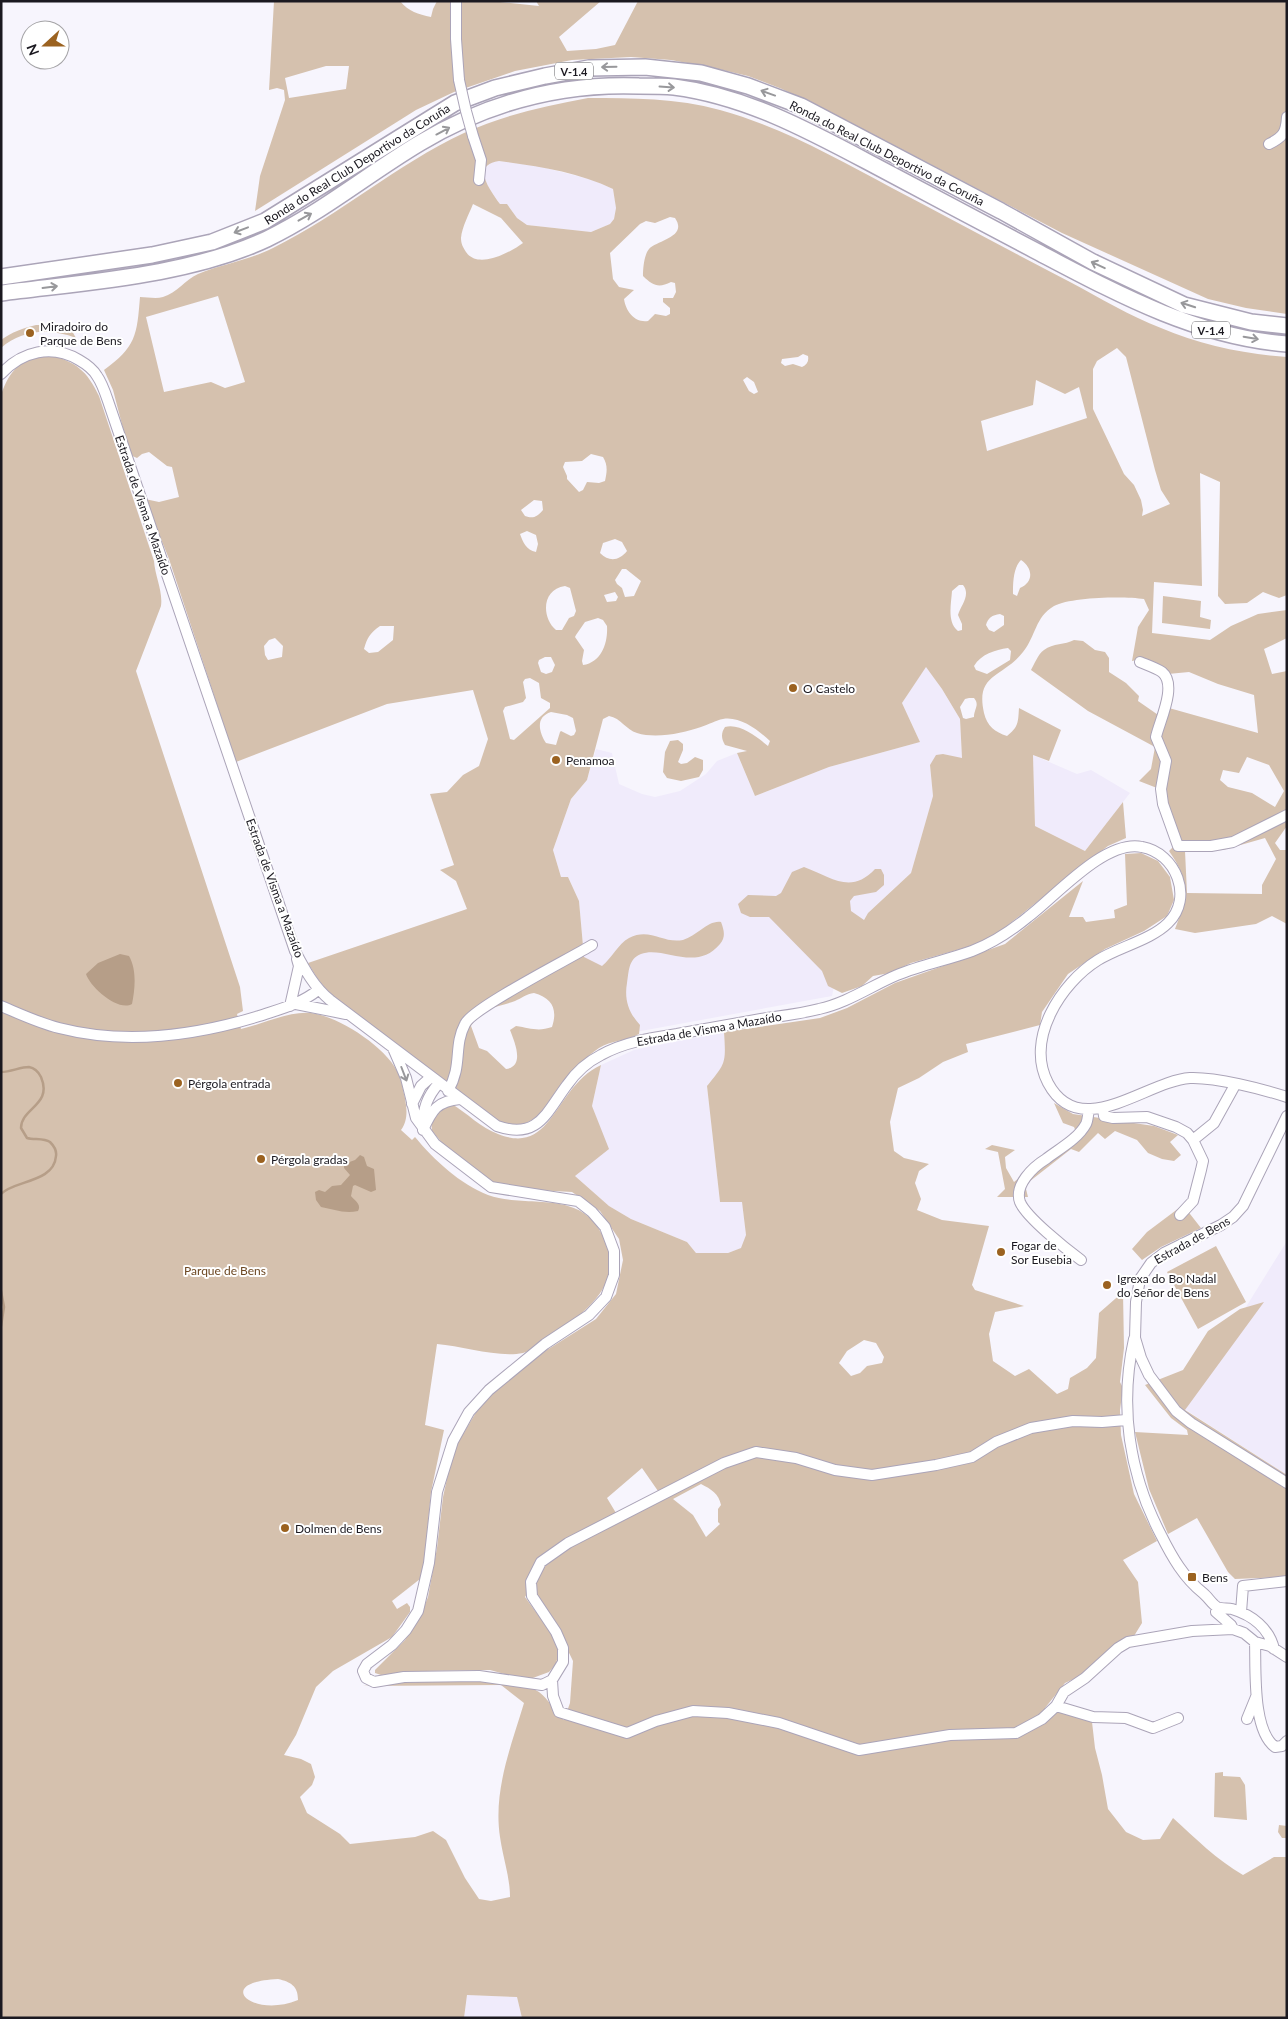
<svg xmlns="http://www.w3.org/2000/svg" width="1288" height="2019" font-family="Lato,sans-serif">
<rect width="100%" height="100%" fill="#f7f5fd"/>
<!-- built -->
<path fill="#f0ebfb" d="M499 161 538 166 593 180 613 189 616 208 614 219 610 224 591 232 527 225 517 218 507 204H500L489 188 483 175 486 168 491 162Z
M926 666 942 689 960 719 962 759 943 754 930 765 933 796 911 873 868 913 840 958 832 996 630 1033 584 957 579 901 568 877H561L553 850 571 799 587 780 596 749 612 753 619 784 642 794 655 797 680 791 706 774 717 761 737 753 755 796 829 767 920 742 902 703Z
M1033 755 1077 774 1091 770 1130 793 1085 851 1035 826Z
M724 1032 726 1057 721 1069 707 1086 720 1202H742L746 1235 742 1248 728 1253H696L687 1242 631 1219 609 1206 575 1176 608 1149 592 1106 601 1065 634 1050Z
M1287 1241V1475L1183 1408Z
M467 1995 517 1997 522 2018H464Z"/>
<!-- green -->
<path fill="#d5c1ae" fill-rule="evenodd" d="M274 1H400C409 12 418 14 431 17L433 9 437 1H490L539 6 536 1H601L559 37 567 51 596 49 615 45 638 1H1287V314L1246 308 1208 299 1062 233 880 138 782 89 748 76 714 68 671 60 631 57 572 60 515 71 454 92 416 110 255 211 260 176 285 100 284 90 277 88 269 90ZM326 66H349L346 89 289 98 285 78Z
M588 98C632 98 677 98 720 110 781 127 836 158 892 188 951 219 1010 251 1070 282 1100 298 1130 316 1161 328 1200 345 1245 354 1287 357V595L1279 598 1263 592 1247 603 1225 604 1218 596 1220 482 1200 473 1202 586 1154 582 1152 633 1210 640 1231 626 1258 614 1287 610V638L1264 649 1272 674 1287 671V826L1275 843 1280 850H1287V924L1272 916 1256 924 1195 933 1175 929C1188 895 1191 883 1169 851L1175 845 1157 788 1139 781 1151 769 1155 747 1088 711 1031 670C1034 665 1038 654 1044 650 1053 643 1065 645 1074 640L1083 641 1095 650 1105 652 1109 658V672L1126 683 1139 696 1138 701 1164 719 1169 708 1258 733 1254 695 1218 684 1189 672 1168 674 1141 659 1132 661 1138 627 1149 610 1144 599C1124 596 1071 597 1054 606 1035 617 1036 636 1023 652 1003 678 975 673 984 713 987 726 995 732 1007 736 1019 727 1018 721 1019 708L1061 730 1049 761 1033 755 1035 826 1085 851 1123 802 1126 838 1108 846 1092 858 1003 929 978 944 911 963 890 973 873 976 862 986 842 993 828 986 822 971 769 917H750L741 913 738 904 748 895 776 896 781 893 792 872 804 867C831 877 851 895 875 869H881L884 875V885L876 892 854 896 850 901 851 911 864 920 868 913 911 873 933 796 930 765 936 755 943 754 962 758 960 719 942 689 926 667 902 703 920 742 829 767 755 796 737 753 747 751 725 745C721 738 721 733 725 727 740 723 757 737 768 746L770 741C758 730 740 716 723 719 716 720 708 725 701 727 684 733 656 739 637 733 626 730 621 718 609 716L603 719 587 780 571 799 553 850 561 877H568L579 901 584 957 602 966C612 958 618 944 629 938 650 927 663 944 683 940 697 936 708 920 721 922 724 930 726 937 720 944 696 973 663 945 641 954 628 959 629 972 627 983 624 1000 629 1013 640 1025L639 1034C627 1041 611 1040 599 1048 585 1058 573 1069 562 1083 543 1107 536 1133 500 1122L329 993 317 978 308 963 467 909 456 881 440 870 454 865 430 794 447 792 463 775 479 766 488 739 473 690 387 704 236 762 169 559 145 499 159 502 179 497 172 467 167 466 149 452 142 454 137 458 130 455 113 390 104 370C136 347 137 335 140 297 147 297 156 299 163 297 177 293 185 280 198 274 222 264 249 260 273 248 340 215 397 164 464 133 504 115 545 106 588 98ZM499 161C538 166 578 172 613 189L616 208 614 219 610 224 591 232 527 225 517 218 507 204H500C491 191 470 165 499 161ZM473 204 501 218 523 243C511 252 478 270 466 252 463 247 461 244 461 238 462 227 469 214 473 204ZM670 217 675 218C688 237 658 240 649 249 644 255 643 269 643 276 653 286 659 288 671 282L675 283 676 292 673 298H663V302L670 308V314L666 316 655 314 648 321C635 323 626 312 624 299L634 290 619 287 613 279 610 253 640 224 646 221 655 223ZM218 296 245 382 225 388 211 382 164 392 146 317ZM1117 348 1126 357 1155 470 1161 490 1170 504 1142 516 1143 510 1141 500 1134 485 1124 474 1093 409V369L1097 361ZM803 354 808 356C809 361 807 365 802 367L793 364 785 366 781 363 782 359 798 357ZM747 377 754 382 758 392 754 394 749 391 743 380ZM1036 380 1065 394 1079 387 1087 418 987 451 981 421 1033 405ZM591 454 603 457C608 465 607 472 605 481L599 483 587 482 583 490 579 492 567 479V476L563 467 565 462 582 461ZM534 500 542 501 543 510C537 517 533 519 525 516L521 510ZM527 531 536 535 538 544 536 552C526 550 523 542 520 534ZM615 539 622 542 627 551C619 561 609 562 600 553L603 543ZM1021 560C1033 568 1034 582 1020 588L1017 596 1013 594C1013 583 1013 568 1021 560ZM622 569H626L641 581 634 596 625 597 622 588 617 584 615 580ZM959 585H963C971 595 961 605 958 615L962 624V630L958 631C947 622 951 605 952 591ZM565 586 570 588 576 611 574 616 569 618 562 630H556C541 617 542 589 565 586ZM615 592 618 597 616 601 607 602 604 595ZM1000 614 1004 616V625L994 632 989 630 986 625C988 618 992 615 1000 614ZM598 618 603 620 607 626C608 642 602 662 583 665L582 661 584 650 575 637 576 635 585 622ZM380 626H394L393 640 378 652 369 653 364 649C367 638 370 633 380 626ZM275 638 283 646 282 657 268 660 265 655 264 646 269 640ZM1008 648 1011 651 1010 660 987 674 976 670 974 666C981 654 995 650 1008 648ZM545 657H551L555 665 552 672 546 674 541 672 538 663 539 660ZM530 678 539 683 541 698 550 703V708L514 740 510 739 503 711 505 707 523 702 526 698 523 682 525 679ZM969 698H974C980 705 974 709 974 717L966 719 963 718 960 707 965 699ZM551 712 567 715 573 718 576 731 574 735 571 736 561 731 560 732 556 745 546 743C539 732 535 717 551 712ZM1247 757 1269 765 1284 791 1275 807 1252 793 1228 787 1220 780 1223 770 1239 773ZM1265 838 1276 859 1262 885V894L1187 893 1185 851 1223 850ZM534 993C552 998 558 1009 552 1027 538 1032 530 1028 516 1026L510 1030C515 1043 525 1066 506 1069L487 1051 479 1048 471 1026C483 1006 496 1008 515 1001 522 998 526 994 534 993Z
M36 325H50L72 331 76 338C51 328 22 329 1 348V340C12 332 23 328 36 325Z
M48 355C76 361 87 371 99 396L154 561C155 576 163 591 161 606L136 671 240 987 243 1011 237 1014 241 1029C263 1024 288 1011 311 1013 339 1016 389 1049 399 1075 402 1082 403 1091 405 1098 407 1110 408 1120 401 1130L412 1140 415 1137C434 1160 460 1184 488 1195 529 1209 580 1188 603 1236 626 1284 586 1312 552 1335 544 1340 532 1351 523 1353 498 1358 463 1346 437 1344L425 1425 444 1430 431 1492 424 1565 420 1579 392 1601 397 1609 407 1603 410 1607V1612L392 1637 333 1671 316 1687 296 1735 284 1755 301 1759 311 1764 315 1777 312 1785 300 1797 307 1813 340 1834 350 1844 415 1837 433 1831 446 1840 465 1878 479 1899 491 1901 510 1897C510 1877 503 1858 500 1837 493 1791 511 1746 524 1703L501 1685 363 1686C409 1682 454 1678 501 1683 513 1685 528 1685 539 1692 549 1699 554 1712 564 1720L570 1703 573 1661 555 1624 539 1602 533 1584 525 1597 554 1637 559 1651 556 1664 549 1672 530 1679 515 1677 490 1670 426 1671 381 1675 375 1673V1670L405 1640 420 1617 428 1597 437 1548 443 1497 453 1451 481 1404 528 1362 596 1319 616 1294 623 1260 619 1239 600 1211 572 1192 518 1189 492 1182 443 1144 432 1131 431 1119 440 1110 452 1104C467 1113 481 1128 498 1134 538 1150 549 1119 569 1093 578 1081 588 1071 601 1065L592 1106 609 1149 575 1176 609 1206 631 1219 687 1242 696 1253H728L741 1248 746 1235 742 1202H720L707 1086C726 1063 726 1063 724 1032L820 1018 847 1008 895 983 1005 944 1083 881 1069 917H1083L1086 922 1115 918 1114 910 1127 905 1125 854 1141 853 1158 861 1170 877 1174 900 1167 916 1144 931 1105 949 1068 974 1042 1012 1040 1025 966 1044 968 1052 943 1062 919 1078 898 1088 890 1122 894 1151 904 1158 929 1164 919 1171 915 1183 921 1199 917 1210 942 1220 989 1226 972 1285 975 1290 1024 1306 995 1312 989 1334 993 1361 1015 1376 1029 1369 1057 1394 1068 1389 1070 1378 1087 1368 1096 1358 1099 1313 1123 1292 1124 1348 1120 1382 1123 1388 1120 1410 1121 1435 1134 1494 1157 1541 1123 1560 1138 1582 1142 1623 1134 1636 1107 1652 1078 1677 1065 1683 1045 1708 1087 1718 1092 1722 1095 1748 1102 1775 1108 1809 1126 1832 1143 1840 1160 1839 1173 1818C1195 1838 1217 1860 1243 1875L1274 1857H1287V2018H522L517 1997 467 1995 464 2018H1V395C10 369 21 359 48 355ZM864 1340 876 1343 884 1357 882 1363 867 1366 860 1373 851 1376 839 1363 847 1351ZM642 1468 658 1491 616 1513 607 1498ZM701 1484C711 1489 719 1494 721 1505L718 1509V1522L720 1524 706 1537 693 1515 673 1499ZM278 1979C291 1982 298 1986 298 2000 252 2019 212 1982 278 1979Z
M1163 596 1201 601 1200 617 1211 620 1210 629 1162 623Z
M678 740 683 744V750L678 762 681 764 687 763 695 757 703 760V770L699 777 681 781 667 778 663 772 665 752 670 741Z
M1054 1103 1073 1114 1154 1126 1178 1135 1170 1142 1181 1155 1174 1161 1162 1159 1148 1153 1137 1140 1115 1131 1105 1139 1098 1133 1079 1152 1071 1149 1025 1185 1028 1197H997L1005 1189 998 1152 985 1149 992 1145 1015 1150 1005 1157 1006 1168 1014 1182 1076 1132 1074 1127 1063 1123Z
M1183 1205 1201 1228 1161 1247 1142 1260 1132 1249 1147 1232Z
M1216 1246 1246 1302 1198 1329 1167 1272Z
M1264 1302 1185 1410 1287 1475V1577L1235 1579 1228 1572 1197 1518 1168 1534 1149 1489 1135 1432 1188 1435 1187 1430 1171 1418 1145 1385 1183 1370 1208 1331 1240 1309Z
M1223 1772V1776L1240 1777 1245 1785 1247 1820 1214 1817 1215 1773Z
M1279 1825 1287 1826V1838H1282L1278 1832Z"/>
<!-- water -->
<path fill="#b69e88" d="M120 954 129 956C137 970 135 989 132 1004 118 1012 90 987 86 974L98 963Z
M360 1155 364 1157 367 1166 374 1169 376 1190 371 1192 355 1185 353 1186 351 1196C354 1200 362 1204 358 1211 344 1214 333 1209 321 1207L316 1200 315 1192 319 1190 325 1192 332 1186 341 1185 350 1175 344 1168V1164L355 1160Z"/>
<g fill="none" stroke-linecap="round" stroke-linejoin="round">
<!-- stream -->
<path stroke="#b69e88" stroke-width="2.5" d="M1 1072C11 1072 20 1067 29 1067 35 1068 38 1071 41 1077 53 1105 21 1108 21 1128L27 1138C34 1140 44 1138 50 1142 54 1146 57 1150 56 1156 54 1183 14 1180 1 1194
M1 1291 4 1307 1 1326"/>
<!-- minor casing -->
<g stroke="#aba4b8" stroke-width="12">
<path id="minor" d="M456 1V39L459 80
M473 136 481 160 479 180
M1269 144C1283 137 1286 133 1287 117
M1 374C22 351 52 344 79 360 86 364 93 369 97 376 102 383 105 392 108 401L295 951C305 970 314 987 330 1000L497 1126C538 1140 546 1113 567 1085 576 1072 587 1062 601 1055 624 1042 651 1038 677 1034 705 1029 733 1024 761 1019 780 1016 800 1014 819 1009 847 1003 871 986 897 975 921 965 947 960 972 951 993 943 1011 931 1028 917 1056 896 1105 839 1142 847 1176 853 1194 898 1168 923 1151 940 1119 947 1098 960 1061 983 1025 1039 1048 1083 1080 1143 1146 1081 1190 1078 1216 1077 1262 1089 1287 1097
M1140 662C1147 665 1156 668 1162 672 1178 685 1159 722 1156 737L1166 761 1161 789 1163 804 1178 846H1211L1233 842 1287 815
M296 1004 346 1014
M1 1006C20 1014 39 1023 59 1028 125 1045 194 1036 259 1016 280 1009 301 1004 318 990
M290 1006 299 966 297 959
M393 1048 406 1078 416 1118 435 1144 491 1187 578 1201 592 1212 605 1227 614 1251V1275L606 1297 589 1315 545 1344 489 1390 469 1412 453 1441 437 1492 429 1563 418 1611 406 1630 392 1645 367 1664 363 1671 366 1678 374 1682 404 1677 479 1676 542 1685 552 1680 563 1662V1648L556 1632 532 1596 531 1582 541 1562 568 1543 724 1463 756 1452 796 1458 835 1470 872 1475 936 1465 972 1457 996 1442 1031 1428 1073 1421 1102 1422 1126 1420
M448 1091C463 1065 453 1047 465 1024 472 1008 571 958 592 945
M412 1104 421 1086 431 1077
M1103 1109 1104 1116 1113 1118 1147 1117 1176 1127 1187 1133 1193 1140 1203 1161 1201 1170 1193 1201 1180 1215
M1287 1116 1243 1206 1233 1217 1221 1225 1164 1253 1151 1263 1140 1279 1136 1302 1135 1338 1141 1358 1149 1375 1176 1411 1191 1423 1287 1483
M423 1126C423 1108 427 1097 439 1083
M423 1130C432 1110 437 1101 460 1099
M1193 1140 1214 1123 1235 1085
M1081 1260C1066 1249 1026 1217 1020 1202 1014 1185 1033 1167 1046 1159 1059 1149 1078 1139 1086 1124 1088 1120 1088 1114 1089 1109
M1134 1339C1119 1406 1129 1474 1161 1535 1172 1557 1184 1578 1203 1593 1208 1597 1212 1604 1217 1607 1221 1609 1228 1608 1232 1609 1252 1615 1269 1628 1274 1649
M1217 1607 1216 1612 1231 1625 1233 1629
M1241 1612 1243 1586 1287 1581
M1255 1642C1256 1669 1252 1730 1275 1747L1282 1746 1287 1741
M552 1680 553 1696 559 1712 627 1733 656 1721 693 1711 728 1713 779 1723 859 1750 950 1735 1016 1733 1042 1719 1056 1706 1064 1692 1085 1678 1118 1648 1128 1642 1192 1631 1233 1629 1244 1633 1255 1642 1270 1646 1287 1657
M1056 1706 1093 1717 1126 1718 1153 1728 1178 1718
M1247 1719 1256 1697"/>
</g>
<!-- highway casing -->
<g stroke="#aba4b8" stroke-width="18">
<path id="highway" d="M1 277 152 255 212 242 265 221 455 103 495 88 545 76 589 68 645 67 701 73 748 86 801 106 1001 211 1093 262 1184 305 1251 322 1287 326
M1 293C86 282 188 276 267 239 321 213 368 174 420 143 487 103 561 83 639 86 651 86 663 86 674 87 744 96 806 129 868 162 923 191 979 221 1034 250 1114 292 1195 337 1287 344"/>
</g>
<!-- minor -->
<use href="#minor" stroke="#fff" stroke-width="10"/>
<!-- highway -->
<use href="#highway" stroke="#fff" stroke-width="15"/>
<!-- minor-bridge casing -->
<g stroke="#aba4b8" stroke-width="12" stroke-linecap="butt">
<path id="minor-bridge" d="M459 80 466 111 473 136"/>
</g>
<!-- minor-bridge -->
<use href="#minor-bridge" stroke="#fff" stroke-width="10"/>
</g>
<!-- one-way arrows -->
<defs><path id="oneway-shaft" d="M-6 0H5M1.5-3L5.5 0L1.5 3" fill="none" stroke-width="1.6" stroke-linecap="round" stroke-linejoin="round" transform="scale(1.25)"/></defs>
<g stroke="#98989b">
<use href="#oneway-shaft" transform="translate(609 67) rotate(179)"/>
<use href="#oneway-shaft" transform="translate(667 87) rotate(4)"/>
<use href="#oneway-shaft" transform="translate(768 93) rotate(-160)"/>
<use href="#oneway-shaft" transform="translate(443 131) rotate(-28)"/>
<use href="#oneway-shaft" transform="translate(305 217) rotate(-29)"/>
<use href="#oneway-shaft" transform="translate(241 230) rotate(159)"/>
<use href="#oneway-shaft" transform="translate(1098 265) rotate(-155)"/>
<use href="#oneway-shaft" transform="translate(50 287) rotate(-7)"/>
<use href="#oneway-shaft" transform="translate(1188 305) rotate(-162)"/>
<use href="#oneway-shaft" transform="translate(1251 338) rotate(10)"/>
<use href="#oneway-shaft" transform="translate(404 1074) rotate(69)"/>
</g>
<!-- markers -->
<g fill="#9b6220" stroke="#fff" stroke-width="2">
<circle cx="30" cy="333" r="5"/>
<circle cx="793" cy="688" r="5"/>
<circle cx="556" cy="760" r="5"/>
<circle cx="178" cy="1083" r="5"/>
<circle cx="261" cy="1159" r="5"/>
<circle cx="1001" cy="1252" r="5"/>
<circle cx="1107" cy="1285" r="5"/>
<circle cx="285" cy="1528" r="5"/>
<rect x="1187" y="1572" width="10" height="10" rx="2.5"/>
</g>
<g text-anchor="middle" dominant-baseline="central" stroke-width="4" stroke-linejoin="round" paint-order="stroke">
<!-- shield labels -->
<g fill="#fff" stroke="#5f5e63" stroke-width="1">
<rect x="555" y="62.5" width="38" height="17" rx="4"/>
<rect x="1192" y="321.5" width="38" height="17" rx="4"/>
</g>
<g font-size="11" font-weight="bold" fill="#1b1920">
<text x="574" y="71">V-1.4</text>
<text x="1211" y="330">V-1.4</text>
</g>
<!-- street labels -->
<g font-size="12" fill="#1b1920" stroke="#fff">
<text transform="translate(887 153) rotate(27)">Ronda do Real Club Deportivo da Coruña</text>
<text transform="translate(357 164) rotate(-32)">Ronda do Real Club Deportivo da Coruña</text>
<text transform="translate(143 505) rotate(71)">Estrada de Visma a Mazaído</text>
<text transform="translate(275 888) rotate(70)">Estrada de Visma a Mazaído</text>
<text transform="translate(709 1029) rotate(-10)">Estrada de Visma a Mazaído</text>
<text transform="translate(1192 1240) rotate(-29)">Estrada de Bens</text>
</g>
<!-- poi labels -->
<g font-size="12" fill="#1b1920" stroke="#fff" text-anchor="start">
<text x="40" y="326">Miradoiro do<tspan x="40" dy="14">Parque de Bens</tspan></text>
<text x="803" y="688">O Castelo</text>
<text x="566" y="760">Penamoa</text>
<text x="188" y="1083">Pérgola entrada</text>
<text x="271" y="1159">Pérgola gradas</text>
<text x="1011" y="1245">Fogar de<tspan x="1011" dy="14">Sor Eusebia</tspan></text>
<text x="1117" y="1278">Igrexa do Bo Nadal<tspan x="1117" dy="14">do Señor de Bens</tspan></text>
<text x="295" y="1528">Dolmen de Bens</text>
<text x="1202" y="1577">Bens</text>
</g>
<!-- park labels -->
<g font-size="12" fill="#6d4823" stroke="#fff">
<text x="225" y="1270">Parque de Bens</text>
</g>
</g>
<!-- border -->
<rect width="1288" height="2019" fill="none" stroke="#1b1920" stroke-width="5"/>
<!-- north arrow -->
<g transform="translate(45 45) rotate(249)"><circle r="24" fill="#ffffff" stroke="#a4a3a6"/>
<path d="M0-4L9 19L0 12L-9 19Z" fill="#9b6220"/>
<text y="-8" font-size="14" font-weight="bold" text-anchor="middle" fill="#1b1920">N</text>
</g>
</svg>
